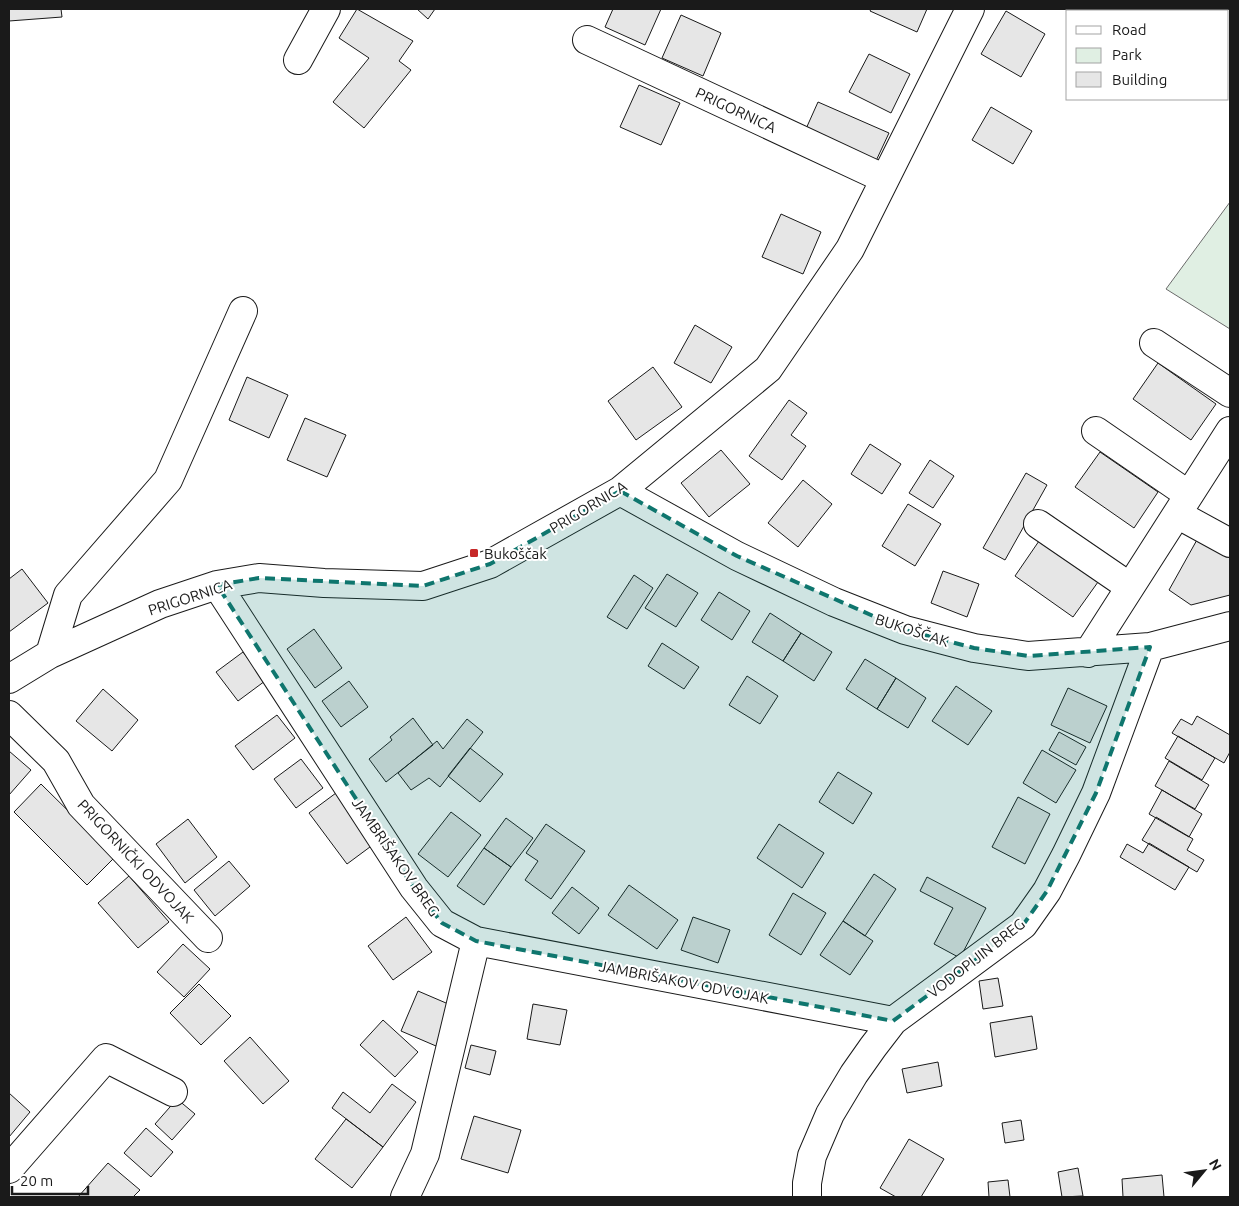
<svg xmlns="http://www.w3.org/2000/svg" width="1239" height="1206" font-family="Ubuntu,sans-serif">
<rect width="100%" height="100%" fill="#fff"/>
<!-- green -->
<path fill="#e0efe3" stroke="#6a6a6a" d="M1230 202V329L1166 289Z"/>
<!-- building -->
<path fill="#e6e6e6" stroke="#1a1a1a" d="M9 9H61L62 17 9 21Z
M357 9 413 41 399 61 411 70 364 128 333 102 369 58 339 38Z
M417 9H435L428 19Z
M613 9H661L645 45 605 27Z
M871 9H927L917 32 870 11Z
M1006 11 1045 34 1021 77 981 54Z
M681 15 721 33 703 76 662 58Z
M869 54 910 74 891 113 849 92Z
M639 85 680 103 661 145 620 127Z
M818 102 889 133 875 163 805 131Z
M991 107 1032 131 1013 164 972 140Z
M781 214 821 232 803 274 762 257Z
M695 325 732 347 711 383 674 363Z
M1158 363 1216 404 1191 440 1133 399Z
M653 367 682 407 636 440 608 401Z
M247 377 288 395 269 438 229 420Z
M789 400 807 413 791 435 806 446 782 480 749 456Z
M305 418 346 435 327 477 287 460Z
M870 444 901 464 882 494 851 474Z
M721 450 750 484 709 517 681 483Z
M1100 452 1158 492 1134 528 1075 487Z
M930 460 954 476 933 508 909 493Z
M1026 473 1047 485 1005 560 983 548Z
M803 480 832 504 798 547 768 523Z
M908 504 941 524 915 566 882 546Z
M1198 538 1230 556V595L1191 605 1169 590Z
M1039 541 1098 582 1073 617 1015 576Z
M22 569 48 603 9 632V579Z
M943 571 979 584 967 617 931 603Z
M667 574 698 593 676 627 645 608Z
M634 575 653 588 627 629 607 617Z
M719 592 750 611 732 640 701 620Z
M770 613 801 633 783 661 752 642Z
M314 629 342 668 315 688 287 649Z
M801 633 832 652 814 681 783 661Z
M662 643 699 667 684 689 648 666Z
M243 652 265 681 238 701 216 672Z
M865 659 896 678 877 709 846 689Z
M747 676 778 696 760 724 729 705Z
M896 678 926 698 908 728 877 709Z
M349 681 368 707 341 727 322 701Z
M956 686 992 711 968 745 932 721Z
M1068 688 1107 706 1090 743 1051 725Z
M103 689 138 720 112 751 76 721Z
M277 715 295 738 253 770 235 746Z
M1197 716 1230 735V752L1224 763 1172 733 1181 719 1192 725Z
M413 718 433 745 386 782 369 759 392 740 390 737Z
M467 719 483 732 440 787 429 778 411 790 398 773 437 741 443 749Z
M1059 732 1086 747 1076 765 1049 750Z
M1178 736 1215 758 1202 780 1165 758Z
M470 748 503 774 480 802 448 776Z
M1042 750 1076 770 1056 803 1023 783Z
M9 751 31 770 9 795Z
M301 759 323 788 296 808 274 779Z
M1169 761 1209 785 1195 809 1155 786Z
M838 772 872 793 853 824 819 802Z
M41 784 115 857 87 885 14 812Z
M1162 790 1202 814 1189 837 1149 814Z
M336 793 374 844 347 864 309 813Z
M1018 797 1050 814 1025 864 992 847Z
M451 812 481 835 448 877 418 854Z
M1156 817 1193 839 1187 850 1204 860 1197 872 1142 840Z
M506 818 533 838 511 867 484 848Z
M188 819 217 857 185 883 156 844Z
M546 824 585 851 551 899 525 880 538 861 526 853Z
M779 824 824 853 802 888 757 858Z
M1149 843 1189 867 1175 890 1120 857 1127 844 1143 853Z
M484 848 511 867 484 905 457 886Z
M229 861 250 886 215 916 194 890Z
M874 874 896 889 865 936 843 921Z
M129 876 169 922 138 948 98 903Z
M927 877 986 908 960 958 934 944 953 908 920 891Z
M629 885 678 920 657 949 608 915Z
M572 887 599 908 579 934 552 913Z
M793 893 826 913 801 955 769 935Z
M406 917 432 952 393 980 368 946Z
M693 917 730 930 718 963 681 950Z
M843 921 873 941 850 975 820 955Z
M183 944 210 969 184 997 157 972Z
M998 978 1003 1006 983 1009 979 981Z
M199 984 231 1016 201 1045 170 1013Z
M418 991 453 1006 436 1046 401 1031Z
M533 1004 567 1010 560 1045 527 1039Z
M1032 1016 1037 1049 995 1057 990 1023Z
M383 1020 418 1052 395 1077 360 1045Z
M250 1037 289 1081 263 1104 224 1061Z
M471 1045 496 1051 490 1075 465 1068Z
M938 1062 942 1086 907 1093 902 1069Z
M392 1084 416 1102 383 1147 332 1108 343 1092 370 1113Z
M9 1093 30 1112 9 1137Z
M177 1099 195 1114 172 1140 155 1124Z
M474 1116 521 1130 508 1173 461 1159Z
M346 1119 383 1147 352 1188 315 1159Z
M1021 1120 1024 1140 1005 1143 1002 1123Z
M146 1128 173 1152 151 1177 124 1153Z
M909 1139 944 1159 921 1197H896L880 1188Z
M108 1163 140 1190 133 1197H78Z
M1078 1168 1083 1196 1062 1197 1058 1172Z
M1162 1175 1164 1197H1123L1122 1179Z
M1008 1180 1010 1197H989L988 1182Z"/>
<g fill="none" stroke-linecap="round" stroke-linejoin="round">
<!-- minor casing -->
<g stroke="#1a1a1a" stroke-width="30">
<path id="minor" d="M587 40 885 179
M298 60 326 9
M1154 343 1230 393
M1096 431 1189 495
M620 491 737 556 834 602 905 630 974 648 1028 656 1150 647 1230 626
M1177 514 1230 543
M1038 524 1130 587
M217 585 414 888 442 923 476 941 425 1154 405 1197
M1088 653 1230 431
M50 654 68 595 168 480 243 311
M9 679 50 654 160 604 217 585 259 578 324 583 423 586 490 564 620 491 768 369 850 249 970 9
M9 715 56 761 81 805 208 938
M476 941 893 1021
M9 1169 106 1058 173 1092
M807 1197V1183L812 1156 830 1114 854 1074 873 1047 893 1021 1023 925 1047 891 1066 855 1096 793 1150 647"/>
</g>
<!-- minor -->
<use href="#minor" stroke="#fff" stroke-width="28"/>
</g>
<!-- marked area -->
<path fill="#0f766e" fill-opacity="0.2" stroke="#0f766e" stroke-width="4" stroke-dasharray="10 6" stroke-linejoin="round" d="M620 491 737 556 905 630 974 648 1028 656 1150 647 1096 793 1047 891 1023 925 893 1021 476 941 442 923 414 888 217 585 259 578 423 586 490 564Z"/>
<!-- markers -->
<rect fill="#c62828" stroke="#fff" stroke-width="2" x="469" y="548" width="10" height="10" rx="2.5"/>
<g text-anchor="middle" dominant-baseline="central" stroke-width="4" stroke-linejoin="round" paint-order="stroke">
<!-- street labels -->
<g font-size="15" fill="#1a1a1a" stroke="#fff">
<text transform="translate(736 110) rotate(25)">PRIGORNICA</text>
<text transform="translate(588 507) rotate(-31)">PRIGORNICA</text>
<text transform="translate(190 597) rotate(-18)">PRIGORNICA</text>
<text transform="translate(912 630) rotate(18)">BUKOŠČAK</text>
<text transform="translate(396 857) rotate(55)">JAMBRIŠAKOV BREG</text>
<text transform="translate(136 861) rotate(47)">PRIGORNIČKI ODVOJAK</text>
<text transform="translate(976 958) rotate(-38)">VODOPIJIN BREG</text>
<text transform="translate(684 982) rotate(11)">JAMBRIŠAKOV ODVOJAK</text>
</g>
<!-- poi labels -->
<g font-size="15" fill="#1a1a1a" stroke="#fff" text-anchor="start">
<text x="484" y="553">Bukoščak</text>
</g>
</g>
<!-- border -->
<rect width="1239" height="1206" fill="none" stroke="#1a1a1a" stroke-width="20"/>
<!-- legend -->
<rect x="1066" y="10" width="162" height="90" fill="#ffffff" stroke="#a3a3a3"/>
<rect x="1076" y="26" width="25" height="8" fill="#ffffff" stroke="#a3a3a3"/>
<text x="1112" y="35" font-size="15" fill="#1a1a1a">Road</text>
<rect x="1076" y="48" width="25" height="15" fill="#e0efe3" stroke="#a3a3a3"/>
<text x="1112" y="60" font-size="15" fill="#1a1a1a">Park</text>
<rect x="1076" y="72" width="25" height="15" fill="#e6e6e6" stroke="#a3a3a3"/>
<text x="1112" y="85" font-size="15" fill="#1a1a1a">Building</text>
<!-- north arrow -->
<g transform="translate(1204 1171) rotate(61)" stroke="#ffffff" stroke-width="4" paint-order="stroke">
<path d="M0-4L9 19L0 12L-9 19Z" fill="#1a1a1a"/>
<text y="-8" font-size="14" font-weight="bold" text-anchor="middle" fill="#1a1a1a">N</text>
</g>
<!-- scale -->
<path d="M12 1186v8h76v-8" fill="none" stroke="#1a1a1a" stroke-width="2.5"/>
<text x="20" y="1186" font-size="15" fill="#1a1a1a" stroke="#ffffff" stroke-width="4" paint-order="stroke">20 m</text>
</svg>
